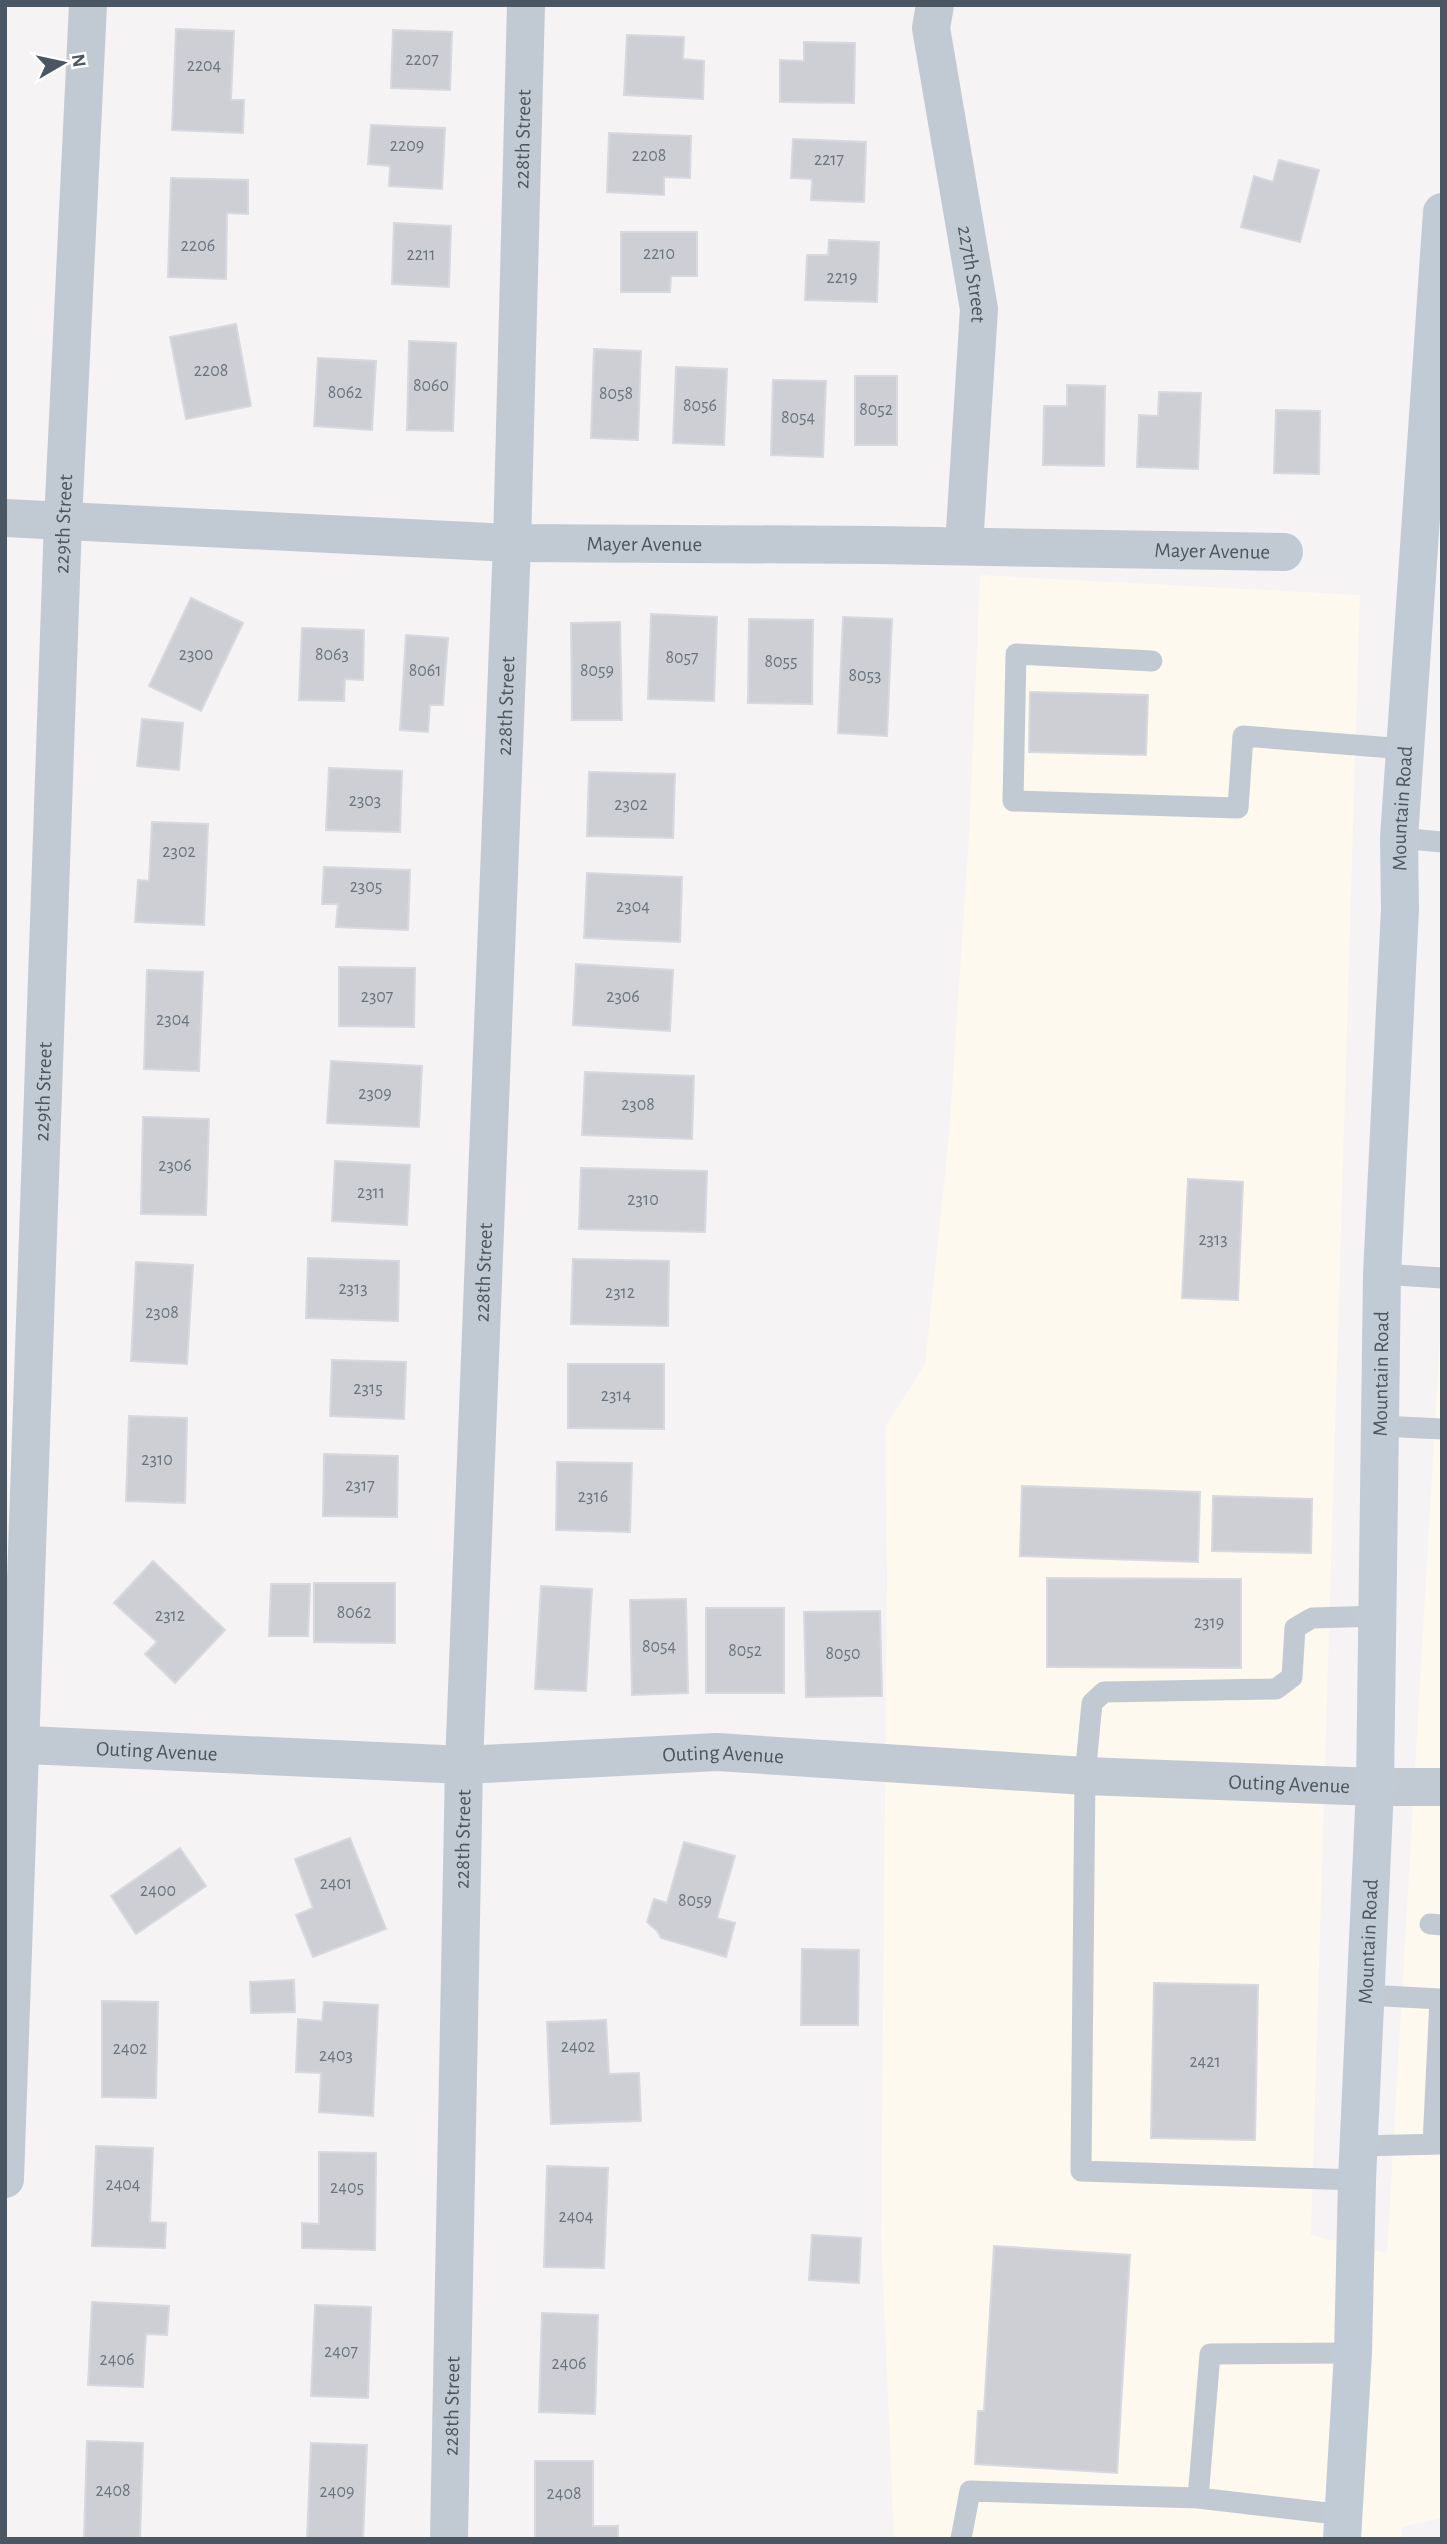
<svg xmlns="http://www.w3.org/2000/svg" width="1447" height="2544" font-family="'Alegreya Sans',sans-serif">
<rect width="100%" height="100%" fill="#f5f3f3"/>
<!-- commercial -->
<path fill="#fdf9ef" d="M980 575 1360 595 1311 2235 1387 2253 1442 1301V2518L1402 2527 1401 2539H894L881 2235 887 1576 885 1427 925 1364 949 1135 969 835Z"/>
<!-- building -->
<path fill="#cdcfd5" stroke="#d7d9de" stroke-width="2" d="M176 29 234 31 231 100H244L243 133 172 130Z
M393 30 452 32 450 90 391 88Z
M627 35 684 37 683 59 704 61 703 99 624 95Z
M804 42 855 43 854 103 780 102V60L804 61Z
M371 125 445 128 442 189 389 186 390 166 368 164Z
M609 133 691 136 690 178 664 177V195L607 192Z
M793 139 866 142 864 202 811 200 812 179 791 178Z
M1279 160 1319 170 1300 242 1241 227 1254 176 1273 182Z
M171 178 248 180V214L227 213 226 279 168 277Z
M394 223 451 226 449 287 392 284Z
M621 232H697V276H671L670 292H621Z
M829 240 879 242 877 302 805 300 807 255H828Z
M236 324 251 406 186 419 170 337Z
M409 341 456 343 453 431 407 430Z
M594 349 641 351 638 440 591 438Z
M318 358 376 361 372 430 314 426Z
M676 367 727 369 724 445 673 443Z
M855 376H897V445H855Z
M773 380 826 381 823 457 771 455Z
M1067 385 1105 386 1104 466 1043 465 1044 406H1067Z
M1159 392 1201 393 1198 469 1137 467 1139 415 1158 416Z
M1276 410 1320 411 1319 474 1274 473Z
M191 598 243 623 201 711 149 686Z
M651 614 717 617 714 701 648 699Z
M843 617 892 619 887 736 838 733Z
M749 619 813 620 812 704 748 703Z
M620 622 622 720H572L571 623Z
M302 628 364 630 363 680 345 679 344 701 299 700Z
M406 635 448 638 443 705H430L428 732 400 730Z
M1030 692 1148 695 1146 755 1029 752Z
M142 719 183 723 179 770 137 766Z
M329 768 402 771 400 832 326 830Z
M589 772 675 774 673 838 587 836Z
M152 822 208 824 204 925 135 922 138 880 149 881Z
M324 867 410 870 408 930 336 927 338 904H322Z
M587 873 682 877 680 942 584 938Z
M576 964 673 970 670 1031 573 1025Z
M339 967 415 968 414 1027 339 1026Z
M147 970 203 972 199 1071 144 1069Z
M331 1061 422 1066 419 1127 327 1123Z
M585 1072 694 1076 692 1139 582 1135Z
M143 1117 209 1119 206 1215 141 1214Z
M335 1161 410 1165 407 1225 332 1221Z
M581 1168 707 1171 705 1232 579 1229Z
M1188 1179 1243 1182 1238 1300 1182 1298Z
M308 1258 399 1261 398 1321 306 1318Z
M573 1259 669 1261 668 1326 571 1324Z
M136 1262 193 1265 187 1364 131 1361Z
M332 1360 406 1362 404 1419 330 1416Z
M568 1364H664V1429L568 1428Z
M129 1416 187 1418 185 1503 126 1501Z
M324 1454 398 1456 397 1517 323 1516Z
M557 1462 632 1463 630 1532 556 1530Z
M1022 1486 1200 1492 1198 1562 1020 1556Z
M1213 1496 1312 1499 1311 1553 1212 1551Z
M153 1561 225 1630 175 1683 145 1654 157 1642 114 1603Z
M1047 1578 1241 1579V1668L1047 1667Z
M314 1583H395V1643L314 1642Z
M271 1584H310L308 1636H269Z
M541 1586 592 1589 586 1691 535 1689Z
M686 1599 688 1693 632 1695 630 1600Z
M706 1608H784V1693H706Z
M880 1611 882 1696 806 1697 804 1612Z
M350 1838 386 1929 313 1957 296 1915 313 1908 295 1859Z
M684 1842 735 1856 717 1918 735 1923 726 1957 661 1938 657 1931 647 1922 654 1899 667 1903Z
M180 1848 206 1886 136 1934 111 1896Z
M802 1949 859 1950 858 2025H801Z
M294 1980 295 2012 251 2013 250 1982Z
M1154 1983 1258 1985 1255 2140 1151 2138Z
M102 2001 158 2002 156 2098 102 2097Z
M324 2002 378 2005 373 2116 319 2112 321 2073 296 2072 298 2019 322 2021Z
M606 2020 609 2074 639 2073 641 2121 551 2124 547 2022Z
M96 2146 153 2148 150 2222 166 2223 165 2248 92 2246Z
M319 2152 376 2153 375 2250 302 2248V2223L319 2224Z
M547 2166 608 2168 604 2268 544 2267Z
M812 2235 861 2238 859 2283 809 2280Z
M994 2246 1130 2255 1117 2473 975 2464 978 2411H984Z
M92 2302 169 2306 167 2335 146 2334 143 2387 88 2385Z
M315 2305 371 2307 368 2398 311 2396Z
M542 2313 598 2315 595 2414 539 2412Z
M87 2441 143 2443 140 2539H84Z
M311 2443 367 2445 363 2539H307Z
M535 2461H593V2526H618V2539H535Z"/>
<g fill="none" stroke-linecap="round" stroke-linejoin="round">
<!-- service -->
<path stroke="#c1cad2" stroke-width="21" d="M1152 661 1016 654 1013 801 1238 808 1243 736 1405 749
M1399 838 1442 842
M1382 1274 1442 1278
M1380 1426 1442 1429
M1430 1924 1442 1925
M1366 1995 1440 1999 1433 2144
M1359 2146 1442 2144
M1357 2180 1081 2171 1085 1776 1092 1703 1104 1692 1276 1689 1292 1677 1295 1628 1312 1618 1379 1616
M1344 2515 1198 2498 1210 2354 1353 2353
M961 2539 970 2491 1198 2498"/>
<!-- minor -->
<g stroke="#c1cad2" stroke-width="38">
<path id="s1" d="M935 5 931 28 979 309 964 546"/>
<path id="s2" d="M5 518 512 543 878 545 1284 552"/>
<path id="s3" d="M5 1744 464 1765 717 1752 1085 1776 1375 1787"/>
<path id="s4" d="M5 2179 63 521 88 5"/>
<path id="s5" d="M449 2539 464 1765 512 543 526 5"/>
</g>
<!-- tertiary -->
<path stroke="#c1cad2" stroke-width="38" d="M1375 1787H1442"/>
<!-- secondary -->
<path stroke="#c1cbd6" stroke-width="38" id="s6" d="M1342 2539 1353 2353 1357 2180 1375 1787 1382 1274 1400 909 1399 838 1442 212"/>
</g>
<g text-anchor="middle" dominant-baseline="central" stroke-width="5" stroke-linejoin="round" paint-order="stroke">
<!-- number labels -->
<g font-size="18" fill="#6b747e">
<text x="422" y="60">2207</text>
<text x="204" y="66">2204</text>
<text x="407" y="146">2209</text>
<text x="649" y="156">2208</text>
<text x="829" y="160">2217</text>
<text x="198" y="246">2206</text>
<text x="659" y="254">2210</text>
<text x="421" y="255">2211</text>
<text x="842" y="278">2219</text>
<text x="211" y="371">2208</text>
<text x="431" y="386">8060</text>
<text x="345" y="393">8062</text>
<text x="616" y="394">8058</text>
<text x="700" y="406">8056</text>
<text x="876" y="410">8052</text>
<text x="798" y="418">8054</text>
<text x="196" y="655">2300</text>
<text x="332" y="655">8063</text>
<text x="682" y="658">8057</text>
<text x="781" y="662">8055</text>
<text x="425" y="671">8061</text>
<text x="597" y="671">8059</text>
<text x="865" y="676">8053</text>
<text x="365" y="801">2303</text>
<text x="631" y="805">2302</text>
<text x="179" y="852">2302</text>
<text x="366" y="887">2305</text>
<text x="633" y="907">2304</text>
<text x="377" y="997">2307</text>
<text x="623" y="997">2306</text>
<text x="173" y="1020">2304</text>
<text x="375" y="1094">2309</text>
<text x="638" y="1105">2308</text>
<text x="175" y="1166">2306</text>
<text x="371" y="1193">2311</text>
<text x="643" y="1200">2310</text>
<text x="1213" y="1240">2313</text>
<text x="353" y="1289">2313</text>
<text x="620" y="1293">2312</text>
<text x="162" y="1313">2308</text>
<text x="368" y="1389">2315</text>
<text x="616" y="1396">2314</text>
<text x="157" y="1460">2310</text>
<text x="360" y="1486">2317</text>
<text x="593" y="1497">2316</text>
<text x="354" y="1613">8062</text>
<text x="170" y="1616">2312</text>
<text x="1209" y="1623">2319</text>
<text x="659" y="1647">8054</text>
<text x="745" y="1651">8052</text>
<text x="843" y="1654">8050</text>
<text x="336" y="1884">2401</text>
<text x="158" y="1891">2400</text>
<text x="695" y="1901">8059</text>
<text x="578" y="2047">2402</text>
<text x="130" y="2049">2402</text>
<text x="336" y="2056">2403</text>
<text x="1205" y="2062">2421</text>
<text x="123" y="2185">2404</text>
<text x="347" y="2188">2405</text>
<text x="576" y="2217">2404</text>
<text x="341" y="2352">2407</text>
<text x="117" y="2360">2406</text>
<text x="569" y="2364">2406</text>
<text x="113" y="2491">2408</text>
<text x="337" y="2492">2409</text>
<text x="564" y="2494">2408</text>
</g>
<!-- street labels -->
<g font-size="21" fill="#4a5661" stroke="#fff">
<text stroke="none"><textPath href="#s5" startOffset="2401">228th Street</textPath></text>
<text stroke="none"><textPath href="#s1" startOffset="273">227th Street</textPath></text>
<text stroke="none"><textPath href="#s4" startOffset="1656">229th Street</textPath></text>
<text stroke="none"><textPath href="#s2" startOffset="640">Mayer Avenue</textPath></text>
<text stroke="none"><textPath href="#s2" startOffset="1208">Mayer Avenue</textPath></text>
<text stroke="none"><textPath href="#s5" startOffset="1834">228th Street</textPath></text>
<text stroke="none"><textPath href="#s6" startOffset="1732">Mountain Road</textPath></text>
<text stroke="none"><textPath href="#s4" startOffset="1088">229th Street</textPath></text>
<text stroke="none"><textPath href="#s5" startOffset="1267">228th Street</textPath></text>
<text stroke="none"><textPath href="#s6" startOffset="1166">Mountain Road</textPath></text>
<text stroke="none"><textPath href="#s3" startOffset="152">Outing Avenue</textPath></text>
<text stroke="none"><textPath href="#s3" startOffset="719">Outing Avenue</textPath></text>
<text stroke="none"><textPath href="#s3" startOffset="1286">Outing Avenue</textPath></text>
<text stroke="none"><textPath href="#s5" startOffset="700">228th Street</textPath></text>
<text stroke="none"><textPath href="#s6" startOffset="598">Mountain Road</textPath></text>
<text stroke="none"><textPath href="#s5" startOffset="133">228th Street</textPath></text>
</g>
</g>
<!-- border -->
<rect width="1447" height="2544" fill="none" stroke="#4a5661" stroke-width="14"/>
<!-- north arrow -->
<g transform="translate(63 63) rotate(81)" stroke="#ffffff" stroke-width="5" paint-order="stroke">
<path d="M0-5L12 26L0 18L-12 26Z" fill="#4a5661"/>
<text y="-10" font-size="19" font-weight="bold" text-anchor="middle" fill="#4a5661">N</text>
</g>
</svg>
